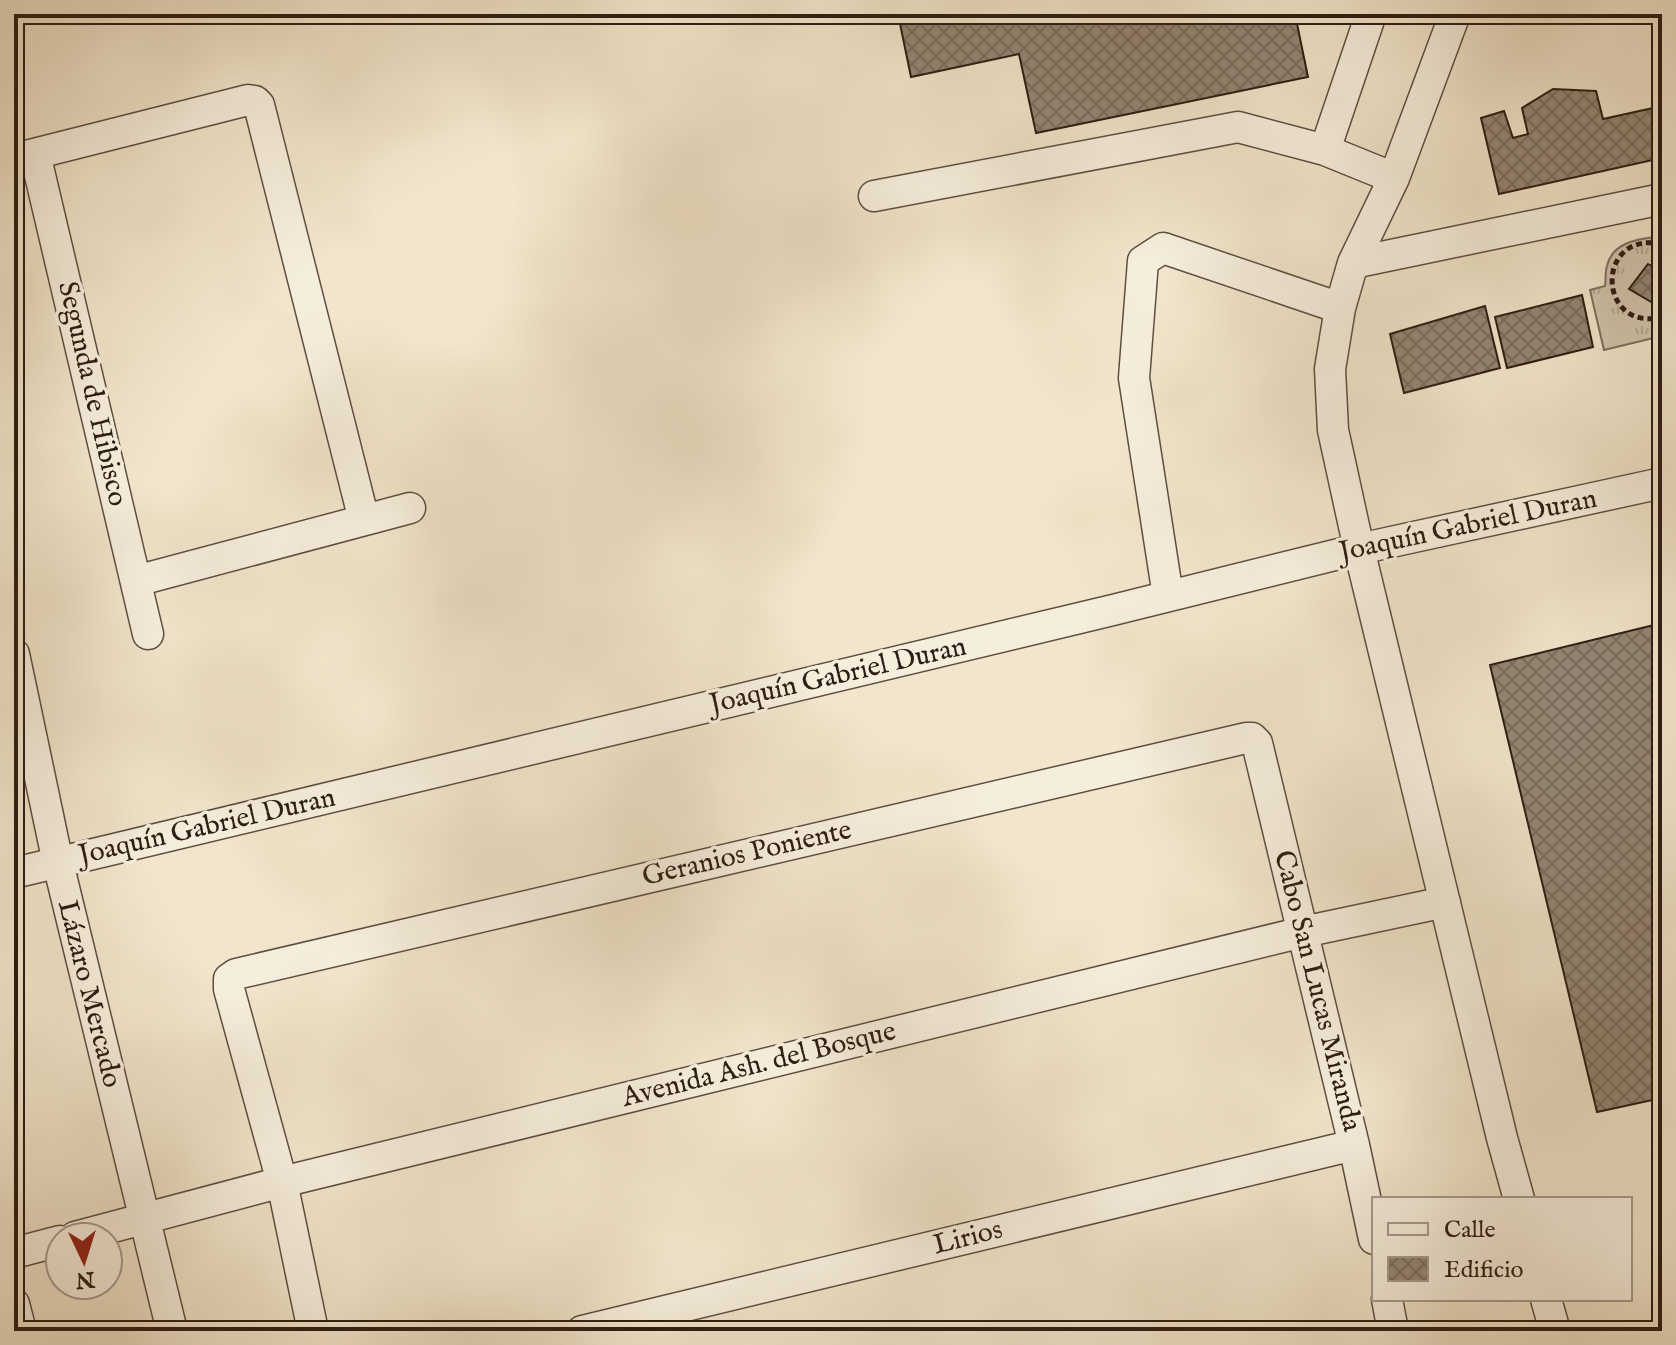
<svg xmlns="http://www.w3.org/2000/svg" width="1676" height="1345" font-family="'IM FELL English',serif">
<defs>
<pattern id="park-tufts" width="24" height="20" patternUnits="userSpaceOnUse" patternTransform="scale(2)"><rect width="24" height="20" fill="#d0c3ac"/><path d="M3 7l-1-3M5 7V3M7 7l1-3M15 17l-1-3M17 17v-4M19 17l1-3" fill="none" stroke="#b3a793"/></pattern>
<pattern id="building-cross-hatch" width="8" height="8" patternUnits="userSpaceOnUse" patternTransform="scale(2)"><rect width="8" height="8" fill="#938573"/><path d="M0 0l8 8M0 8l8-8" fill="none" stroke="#786c5d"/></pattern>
</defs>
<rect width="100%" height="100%" fill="#f1e5cb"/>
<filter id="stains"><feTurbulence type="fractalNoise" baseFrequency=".0025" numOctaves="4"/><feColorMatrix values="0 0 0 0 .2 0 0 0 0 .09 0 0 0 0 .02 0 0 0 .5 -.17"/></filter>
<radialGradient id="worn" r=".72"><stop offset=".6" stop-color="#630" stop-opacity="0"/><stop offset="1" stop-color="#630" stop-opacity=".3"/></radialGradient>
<!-- park -->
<path fill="url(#park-tufts)" stroke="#7e7060" stroke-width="2" d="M1655 237 1662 238V336L1604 350 1590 290 1605 286C1606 280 1605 272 1607 266 1612 244 1635 239 1655 237Z"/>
<!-- building -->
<path fill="url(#building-cross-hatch)" stroke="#2d1d13" stroke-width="2" d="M898 14H1295L1308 77 1036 133 1019 54 911 77Z
M1553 89 1596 91 1603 119 1662 106V158L1499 194 1481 118 1504 111 1513 138 1528 134 1522 108Z
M1648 264 1662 272V299L1658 306 1629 289Z
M1582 295 1593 347 1507 368 1495 317Z
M1485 306 1500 368 1404 393 1390 334Z
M1662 623V1098L1597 1112 1490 665Z"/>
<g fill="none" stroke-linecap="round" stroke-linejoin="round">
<!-- minor casing -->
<g stroke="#5e4f41" stroke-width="33">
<path id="minor" d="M1455 14 1394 178 1353 263 1340 308 1330 369 1333 430 1359 549 1502 1138 1519 1199
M1325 150 1371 14
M35 154 148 634
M14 159 248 100 255 101 259 105 364 520
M874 196 1238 127 1325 150 1394 178
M1353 263 1662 199
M136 581 410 508
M1168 596 1134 378 1143 261 1163 248 1340 308
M14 654 58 863 172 1331
M14 873 1113 610 1359 549 1662 483
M75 1237 282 1182 1303 932 1445 902
M14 1253 60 1241
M1387 1299 1393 1331
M1546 1299 1555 1331
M14 1304 21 1331
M313 1331 282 1182 229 989V979L236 974 1246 738H1252L1257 743 1354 1145 1374 1239
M582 1331 1354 1145"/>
</g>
<!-- path -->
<path stroke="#2d1d13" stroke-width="5" stroke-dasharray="6 4" stroke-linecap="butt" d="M1662 244C1594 230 1597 333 1662 317"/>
<!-- minor -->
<use href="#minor" stroke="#f6eedd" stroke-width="30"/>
</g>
<g text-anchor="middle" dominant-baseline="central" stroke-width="7" stroke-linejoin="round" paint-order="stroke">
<!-- street labels -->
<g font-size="28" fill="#2d1d13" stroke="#f6eedd">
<text transform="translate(92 394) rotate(77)">Segunda de Hibisco</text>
<text transform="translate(1468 526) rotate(-12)">Joaquín Gabriel Duran</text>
<text transform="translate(838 676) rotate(-13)">Joaquín Gabriel Duran</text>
<text transform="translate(207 827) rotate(-13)">Joaquín Gabriel Duran</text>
<text transform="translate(747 854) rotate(-13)">Geranios Poniente</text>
<text transform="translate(1317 991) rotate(76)">Cabo San Lucas Miranda</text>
<text transform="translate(89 994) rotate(76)">Lázaro Mercado</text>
<text transform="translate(759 1065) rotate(-14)">Avenida Ash. del Bosque</text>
<text transform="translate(968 1238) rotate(-14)">Lirios</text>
</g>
</g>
<!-- margin -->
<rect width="1676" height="1345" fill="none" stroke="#f1e5cb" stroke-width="48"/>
<rect x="16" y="16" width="1644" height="1313" fill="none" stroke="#2d1d13" stroke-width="4"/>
<rect x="24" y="24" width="1628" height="1297" fill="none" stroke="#2d1d13" stroke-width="2"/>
<!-- legend -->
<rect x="1372" y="1197" width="260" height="104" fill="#f6eedd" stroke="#a69a8c" stroke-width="2"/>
<rect x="1388" y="1223" width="40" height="12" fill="#f6eedd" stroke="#a69a8c" stroke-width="2"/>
<text x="1444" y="1237" font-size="24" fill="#2d1d13">Calle</text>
<rect x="1388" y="1257" width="40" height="24" fill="url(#building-cross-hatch)" stroke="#a69a8c" stroke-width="2"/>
<text x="1444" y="1277" font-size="24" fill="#2d1d13">Edificio</text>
<!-- north arrow -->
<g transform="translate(84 1261) rotate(176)"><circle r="38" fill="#f6eedd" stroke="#a69a8c" stroke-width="2"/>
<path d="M0-6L14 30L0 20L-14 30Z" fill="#8f2418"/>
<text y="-12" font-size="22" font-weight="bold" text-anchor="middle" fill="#2d1d13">N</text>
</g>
<rect width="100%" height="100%" filter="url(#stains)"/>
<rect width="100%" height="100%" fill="url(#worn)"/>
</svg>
